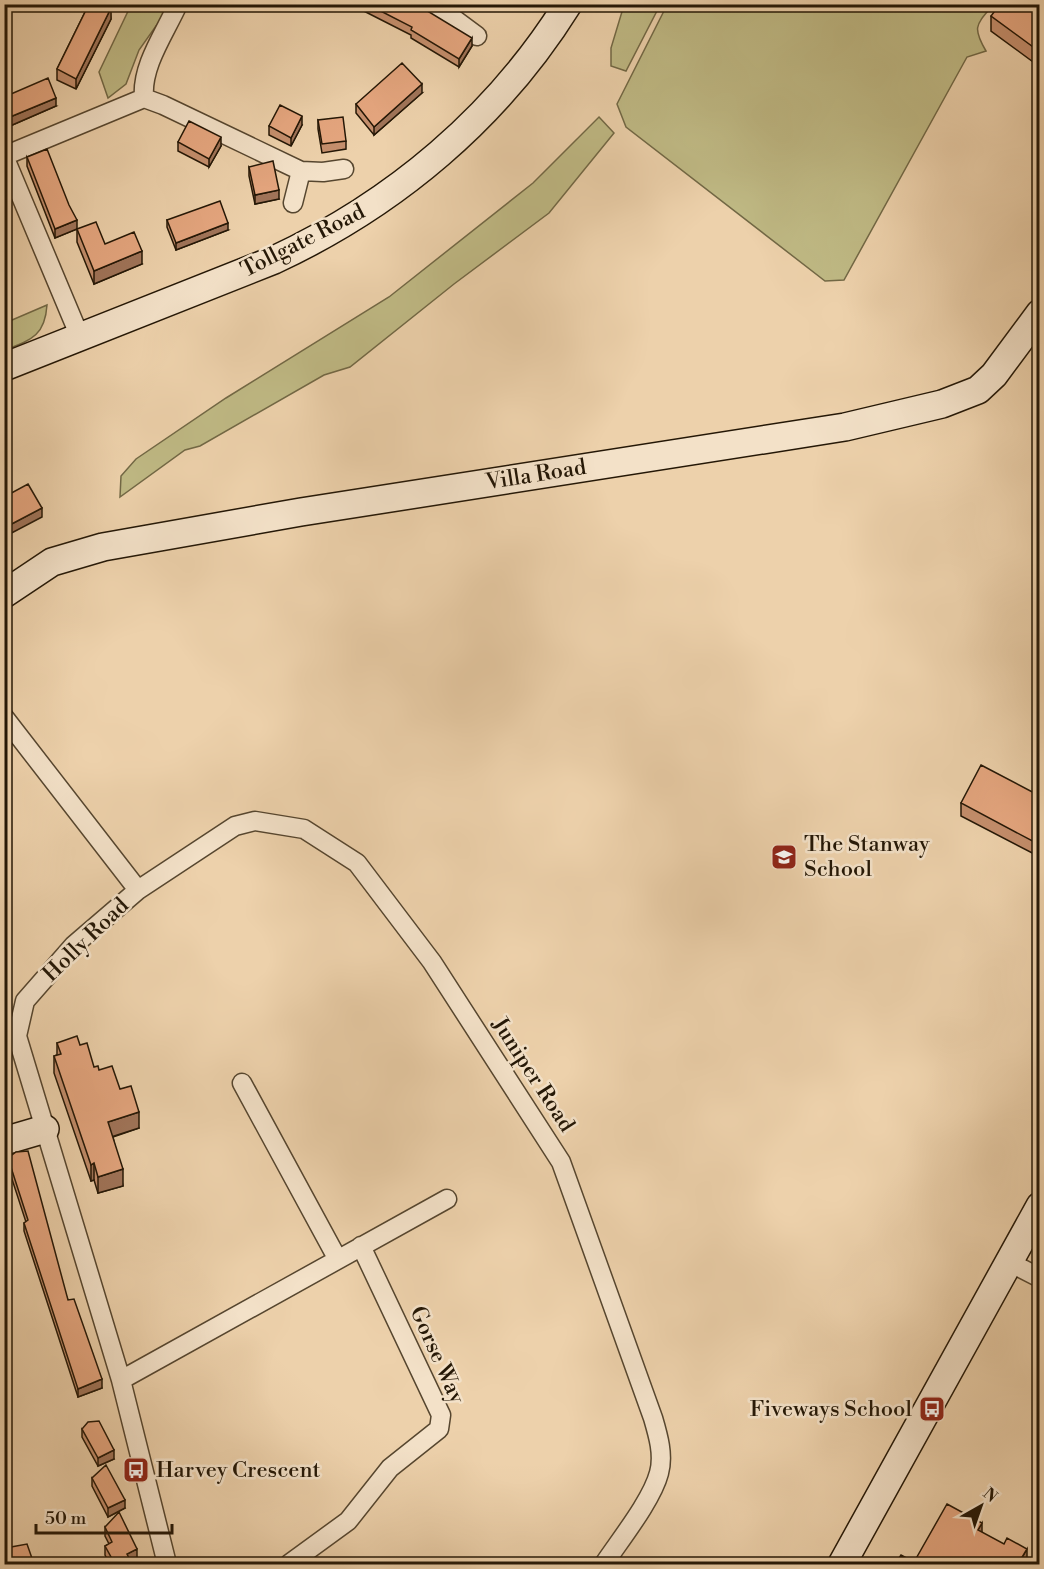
<svg xmlns="http://www.w3.org/2000/svg" width="1044" height="1569" font-family="'Libre Bodoni',serif">
<rect width="100%" height="100%" fill="#edd1ab"/>
<filter id="stains"><feTurbulence type="fractalNoise" baseFrequency=".00333" numOctaves="4"/><feColorMatrix values="0 0 0 0 .2 0 0 0 0 .09 0 0 0 0 .02 0 0 0 .5 -.17"/></filter>
<radialGradient id="worn" r=".72"><stop offset=".6" stop-color="#630" stop-opacity="0"/><stop offset="1" stop-color="#630" stop-opacity=".3"/></radialGradient>
<!-- green -->
<path fill="#bfb984" stroke="#726845" stroke-width="1.5" d="M131 5H168C163 13 167 21 162 29L156 26 139 50 126 84 108 98 99 72Z
M624 5H660L626 71 611 66V48Z
M667 5H993C976 25 972 27 986 51L967 57 844 280 825 281 626 127 617 104Z
M599 117 614 133 549 213 454 284 350 367 324 375 200 446 185 450 120 497 121 476 136 459 226 398 389 297 533 183Z
M47 305C45 336 31 340 5 350V323Z"/>
<g fill="none" stroke-linecap="round" stroke-linejoin="round">
<!-- street casing -->
<g stroke="#56462f" stroke-width="21">
<path id="street" d="M428 4 446 13 477 36
M144 98C141 66 165 33 178 4
M4 156 144 98 163 105 301 171 323 172 344 169
M4 156 80 337
M293 203 301 171
M4 717 138 890 74 945 25 1001 17 1036 121 1380 167 1564
M138 890 235 826 255 821 304 829 357 863 432 962 561 1162 653 1418C658 1435 664 1455 659 1473 652 1500 620 1540 604 1564
M242 1083 337 1258
M1009 1262 1040 1278
M121 1380 447 1199
M289 1564 348 1521 390 1468 439 1429 441 1415 361 1246"/>
</g>
<!-- secondary casing -->
<g stroke="#241706" stroke-width="30">
<path id="secondary" d="M4 367 274 260C394 204 497 118 568 4
M4 594 52 562 103 547 301 512 845 427 942 404 978 390 994 375 1040 313
M4 1141 45 1129
M842 1564 1040 1206"/>
</g>
<!-- street -->
<use href="#street" stroke="#f3e1c8" stroke-width="18"/>
<!-- secondary -->
<use href="#secondary" stroke="#f3e1c8" stroke-width="27"/>
</g>
<!-- wall -->
<path fill="#c58f6d" stroke="#241706" stroke-width="1.5" d="M89 4H111L110 7 111 19 76 89 57 80V69Z
M350 4H416L472 46 459 67 411 38V35Z
M1040 4V67L991 31V16Z
M422 93 374 135 356 113V104Z
M4 97 56 106 10 126 4 112Z
M318 120 346 141V149L322 153 318 129Z
M302 125 291 146 269 135V126Z
M178 142 221 146 209 167 178 151Z
M27 157 77 229 55 238 27 166Z
M249 167 279 199 255 204 249 176Z
M167 220 228 230 176 250 167 227Z
M77 229 105 244 142 264 94 284 77 242Z
M1040 796V857L961 816V803Z
M57 1043 80 1045 94 1067 99 1070 120 1089 139 1128 113 1137 123 1186 98 1193 94 1180 91 1181 54 1073V1056L57 1055Z
M8 1158 68 1300 102 1388 78 1397 24 1231V1223L26 1222 8 1167Z
M82 1429 114 1459 98 1466 82 1437Z
M92 1478 125 1508 108 1517 92 1486Z
M105 1527 137 1557 130 1561 132 1564H110L105 1555V1546L109 1544 105 1536Z"/>
<!-- shaded-wall -->
<path fill="#a07459" stroke="#241706" stroke-width="1.5" d="M111 8V19L76 89V79Z
M472 38V46L459 67V59Z
M422 84V93L374 135V127Z
M56 98V106L10 126V117Z
M302 116V125L291 146V138Z
M221 137V146L209 167V159Z
M279 190V199L255 204V195Z
M77 220V229L55 238V229Z
M228 223V230L176 250V243Z
M142 251V264L94 284V271Z
M42 508V517L4 537V528Z
M139 1112V1128L108 1138V1122Z
M94 1163V1180L91 1181V1165Z
M123 1169V1186L98 1193V1177Z
M102 1379V1388L78 1397V1389Z
M114 1450V1459L98 1466V1458Z
M125 1500V1508L108 1517V1508Z
M982 1523V1535L978 1530Z
M137 1549V1557L127 1562V1554Z
M1027 1549V1562L1025 1564H1018Z"/>
<!-- building -->
<path fill="#e5a67f" stroke="#241706" stroke-width="1.5" d="M89 4H106L105 5 111 8 76 79 57 69Z
M367 4H416L472 38 459 59 411 30 412 27Z
M1000 4H1040V52L991 16Z
M402 63 422 84 374 127 356 104Z
M48 78 56 98 10 117 4 104V97Z
M280 105 302 116 291 138 269 126Z
M343 117 346 141 322 144 318 120Z
M189 121 221 137 209 159 178 142Z
M47 149 69 205 77 220 55 229 27 157Z
M273 161 279 190 255 195 249 167Z
M220 201 228 223 176 243 167 220Z
M96 222 105 244 134 232 142 251 94 271 77 229Z
M28 484 42 508 4 528V497Z
M981 765 1040 796V845L961 803Z
M77 1036 80 1045 87 1043 94 1067 98 1066 99 1070 112 1066 120 1089 131 1086 139 1112 108 1122 123 1169 98 1177 94 1163 91 1165 54 1056 61 1054 57 1043Z
M28 1151 68 1300 74 1299 102 1379 78 1389 24 1223 28 1220 8 1158 16 1152Z
M99 1421 114 1450 98 1458 82 1429 88 1422Z
M106 1465 125 1500 108 1508 92 1478Z
M947 1504 982 1523 978 1530 1004 1544 1007 1538 1027 1549 1018 1564H895L901 1555 914 1562Z
M119 1512 137 1549 127 1554 132 1564H115L105 1546 112 1542 105 1527Z
M27 1544 34 1564H4V1551L11 1547Z"/>
<!-- icons -->
<defs>
<g id="school-square" transform="scale(1.35)"><rect x="-9" y="-9" width="18" height="18" rx="4" fill="#8f2418" stroke="#f3e1c8"/><path d="M0-5L7-2L0 1L-7-2ZM-4 1L0 2.5L4 1V4Q0 6-4 4Z" fill="#fff"/></g>
<g id="bus-square" transform="scale(1.35)"><rect x="-9" y="-9" width="18" height="18" rx="4" fill="#8f2418" stroke="#f3e1c8"/><path d="M-5-6H5V4H4V6H2V4H-2V6H-4V4H-5ZM-3.5-4V0h7V-4ZM-3.5 1.2v1.5H-2V1.2ZM2 1.2v1.5H3.5V1.2Z" fill="#fff"/></g>
</defs>
<g fill-rule="evenodd">
<use href="#school-square" x="784" y="857"/>
<use href="#bus-square" x="932" y="1409"/>
<use href="#bus-square" x="136" y="1470"/>
</g>
<g text-anchor="middle" dominant-baseline="central" stroke-width="5" stroke-linejoin="round" paint-order="stroke">
<!-- street labels -->
<g font-size="22" fill="#241706" stroke="#f3e1c8">
<text transform="translate(303 241) rotate(-27)">Tollgate Road</text>
<text transform="translate(536 475) rotate(-9)">Villa Road</text>
<text transform="translate(86 940) rotate(-44)">Holly Road</text>
<text transform="translate(533 1075) rotate(57)">Juniper Road</text>
<text transform="translate(437 1355) rotate(66)">Gorse Way</text>
</g>
<!-- poi labels -->
<g font-size="22" fill="#241706" stroke="#f3e1c8" text-anchor="start">
<text x="804" y="844">The Stanway<tspan x="804" dy="25">School</tspan></text>
<text x="912" y="1409" text-anchor="end">Fiveways School</text>
<text x="156" y="1470">Harvey Crescent</text>
</g>
</g>
<!-- margin -->
<rect width="1044" height="1569" fill="none" stroke="#edd1ab" stroke-width="24"/>
<rect x="6" y="6" width="1032" height="1557" fill="none" stroke="#241706" stroke-width="3"/>
<rect x="12" y="12" width="1020" height="1545" fill="none" stroke="#241706" stroke-width="1.5"/>
<!-- north arrow -->
<g transform="translate(981 1506) rotate(40)" stroke="#f3e1c8" stroke-width="4.5" paint-order="stroke">
<path d="M0-4.5L10 22L0 15L-10 22Z" fill="#241706"/>
<text y="-9" font-size="16" font-weight="bold" text-anchor="middle" fill="#241706">N</text>
</g>
<!-- scale -->
<path d="M36 1524v9h136v-9" fill="none" stroke="#241706" stroke-width="3"/>
<text x="45" y="1524" font-size="18" fill="#241706" stroke="#f3e1c8" stroke-width="4.5" paint-order="stroke">50 m</text>
<rect width="100%" height="100%" filter="url(#stains)"/>
<rect width="100%" height="100%" fill="url(#worn)"/>
</svg>
